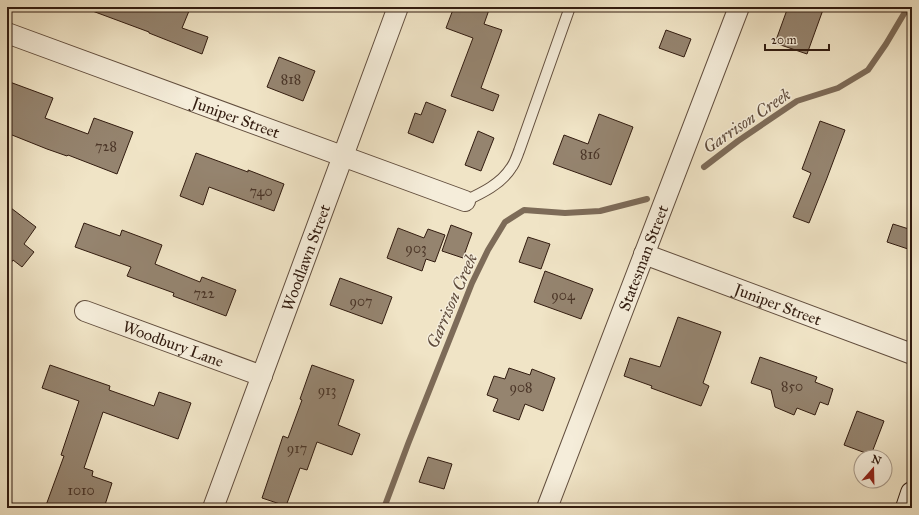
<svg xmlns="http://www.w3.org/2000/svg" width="919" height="515" font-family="'IM FELL Great Primer',serif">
<rect width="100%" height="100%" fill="#f0e4c6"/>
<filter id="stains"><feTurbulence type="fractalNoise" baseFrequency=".005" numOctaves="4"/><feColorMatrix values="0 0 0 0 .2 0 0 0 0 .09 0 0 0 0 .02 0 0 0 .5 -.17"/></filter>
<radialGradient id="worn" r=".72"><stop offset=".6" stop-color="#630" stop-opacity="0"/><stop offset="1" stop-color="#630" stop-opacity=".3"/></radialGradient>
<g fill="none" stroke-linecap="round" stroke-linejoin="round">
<!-- stream -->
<path stroke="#7d6b58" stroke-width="6" d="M704 167 738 141 797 101 838 88 868 70 886 44 908 7
M384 508 408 444 472 283 488 250 505 222 524 210 565 213 600 211 647 199"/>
</g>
<!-- building -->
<path fill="#95846f" stroke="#321c10" d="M87 7H179L189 11 182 28 208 37 202 54 149 33V32L87 9Z
M454 7H490L484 24 502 30 481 88 499 95 493 111 451 96 473 38 446 28Z
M788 7H824L807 54 775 43Z
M666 30 691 39 684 57 659 48Z
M279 57 315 71 303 101 267 87Z
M7 81 53 98 45 118 88 134 94 118 133 132 117 174 68 155 67 156 47 149 7 133Z
M426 102 446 110 433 143 408 133 415 113 421 115Z
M599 114 633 127 611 185 553 164 564 135 588 144Z
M820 121 845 130 827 178 809 223 793 217 811 173 802 169Z
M478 131 494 138 481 171 465 165Z
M196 153 248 172V170L284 184 274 211 209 187 203 205 180 196Z
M7 205 36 227 24 244 34 252 22 267 13 260 7 269Z
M84 223 120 236 122 230 162 245 155 264 200 282 202 277 236 290 226 316 173 296 174 293 127 276 131 267 75 247Z
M893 224 912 230V238L908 249 887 242Z
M451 225 472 233 463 258 442 251Z
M398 228 424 238 428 229 445 235 435 262 426 259 422 271 387 258Z
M528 237 550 244 541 269 519 262Z
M545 271 593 289 581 319 534 302Z
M340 278 392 297 382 324 330 305Z
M678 317 721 332 703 383 709 386 701 406 651 388 652 386 624 376 630 358 660 367Z
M760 357 817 377 815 382 833 389 828 405 820 402 815 415 797 408 794 415 775 407 771 390 751 383Z
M50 365 110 386 109 390 154 406 159 392 191 403 178 439 103 412 84 468 93 471 92 476 112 483 104 508H45L64 456 61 455 79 401 42 388Z
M312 365 354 380 338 425 360 434 352 455 317 442 307 470 300 468 286 506 262 498 283 436 288 438 302 400 300 399Z
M509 368 530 375 532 369 555 378 543 411 525 404 519 420 493 411 498 399 487 395 494 376 505 379Z
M857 411 884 421 871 455 844 445Z
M428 457 452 464 444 489 419 482Z"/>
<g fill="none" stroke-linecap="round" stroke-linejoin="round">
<!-- service casing -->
<g stroke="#624e3e" stroke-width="12">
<path id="service" d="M465 201C482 193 501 184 511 168 515 163 517 156 519 151L570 7"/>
</g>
<!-- minor casing -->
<g stroke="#624e3e" stroke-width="22">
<g id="minor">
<path id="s1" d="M7 33 465 201"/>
<path id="s2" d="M644 254 912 354"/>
<path id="s3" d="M85 311 262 376"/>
<path id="s4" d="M213 508 398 7"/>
<path id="s5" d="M547 508 739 7"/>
</g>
</g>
<!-- secondary casing -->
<g stroke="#321c10" stroke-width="24">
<path id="secondary" d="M907 508 912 493"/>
</g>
<!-- service -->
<use href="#service" stroke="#f5edda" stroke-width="10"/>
<!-- minor -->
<use href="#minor" stroke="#f5edda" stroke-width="20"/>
<!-- secondary -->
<use href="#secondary" stroke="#f5edda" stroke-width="22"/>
</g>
<g text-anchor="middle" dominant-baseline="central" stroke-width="3" stroke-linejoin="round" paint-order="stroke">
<!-- number labels -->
<g font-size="14" fill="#4b3628">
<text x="291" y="79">818</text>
<text x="106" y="146">728</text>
<text x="590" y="154">816</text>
<text x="261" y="191">740</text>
<text x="416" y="248">903</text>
<text x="204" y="293">722</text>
<text x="563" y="295">904</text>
<text x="361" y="301">907</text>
<text x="792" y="386">850</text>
<text x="521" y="387">908</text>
<text x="327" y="390">913</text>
<text x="297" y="448">917</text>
<text x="81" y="490">1010</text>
</g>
<!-- street labels -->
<g font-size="16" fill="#321c10" stroke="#f5edda">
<text stroke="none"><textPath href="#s1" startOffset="244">Juniper Street</textPath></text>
<text stroke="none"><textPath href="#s4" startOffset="267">Woodlawn Street</textPath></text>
<text stroke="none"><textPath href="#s5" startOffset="268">Statesman Street</textPath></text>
<text stroke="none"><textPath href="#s2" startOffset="143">Juniper Street</textPath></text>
<text stroke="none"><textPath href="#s3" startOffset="94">Woodbury Lane</textPath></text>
</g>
<!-- water labels -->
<g font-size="17" font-style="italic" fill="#5e4a3a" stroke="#f5edda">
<text transform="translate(747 121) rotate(-34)">Garrison Creek</text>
<text transform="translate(452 301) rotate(-66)">Garrison Creek</text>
</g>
</g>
<!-- margin -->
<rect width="919" height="515" fill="none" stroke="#f0e4c6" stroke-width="24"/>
<rect x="8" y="8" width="903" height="499" fill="none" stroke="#321c10" stroke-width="2"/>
<rect x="12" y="12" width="895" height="491" fill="none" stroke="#321c10"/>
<!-- north arrow -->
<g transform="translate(873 469) rotate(20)"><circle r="19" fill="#f5edda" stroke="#a79989"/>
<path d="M0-3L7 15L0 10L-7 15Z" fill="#8f2418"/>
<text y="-6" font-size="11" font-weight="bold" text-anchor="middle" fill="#321c10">N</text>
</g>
<!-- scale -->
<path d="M765 44v6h64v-6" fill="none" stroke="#321c10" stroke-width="2"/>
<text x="771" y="44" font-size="12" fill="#321c10" stroke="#f5edda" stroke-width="3" paint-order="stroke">20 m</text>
<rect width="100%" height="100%" filter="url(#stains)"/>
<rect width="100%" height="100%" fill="url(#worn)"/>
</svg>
